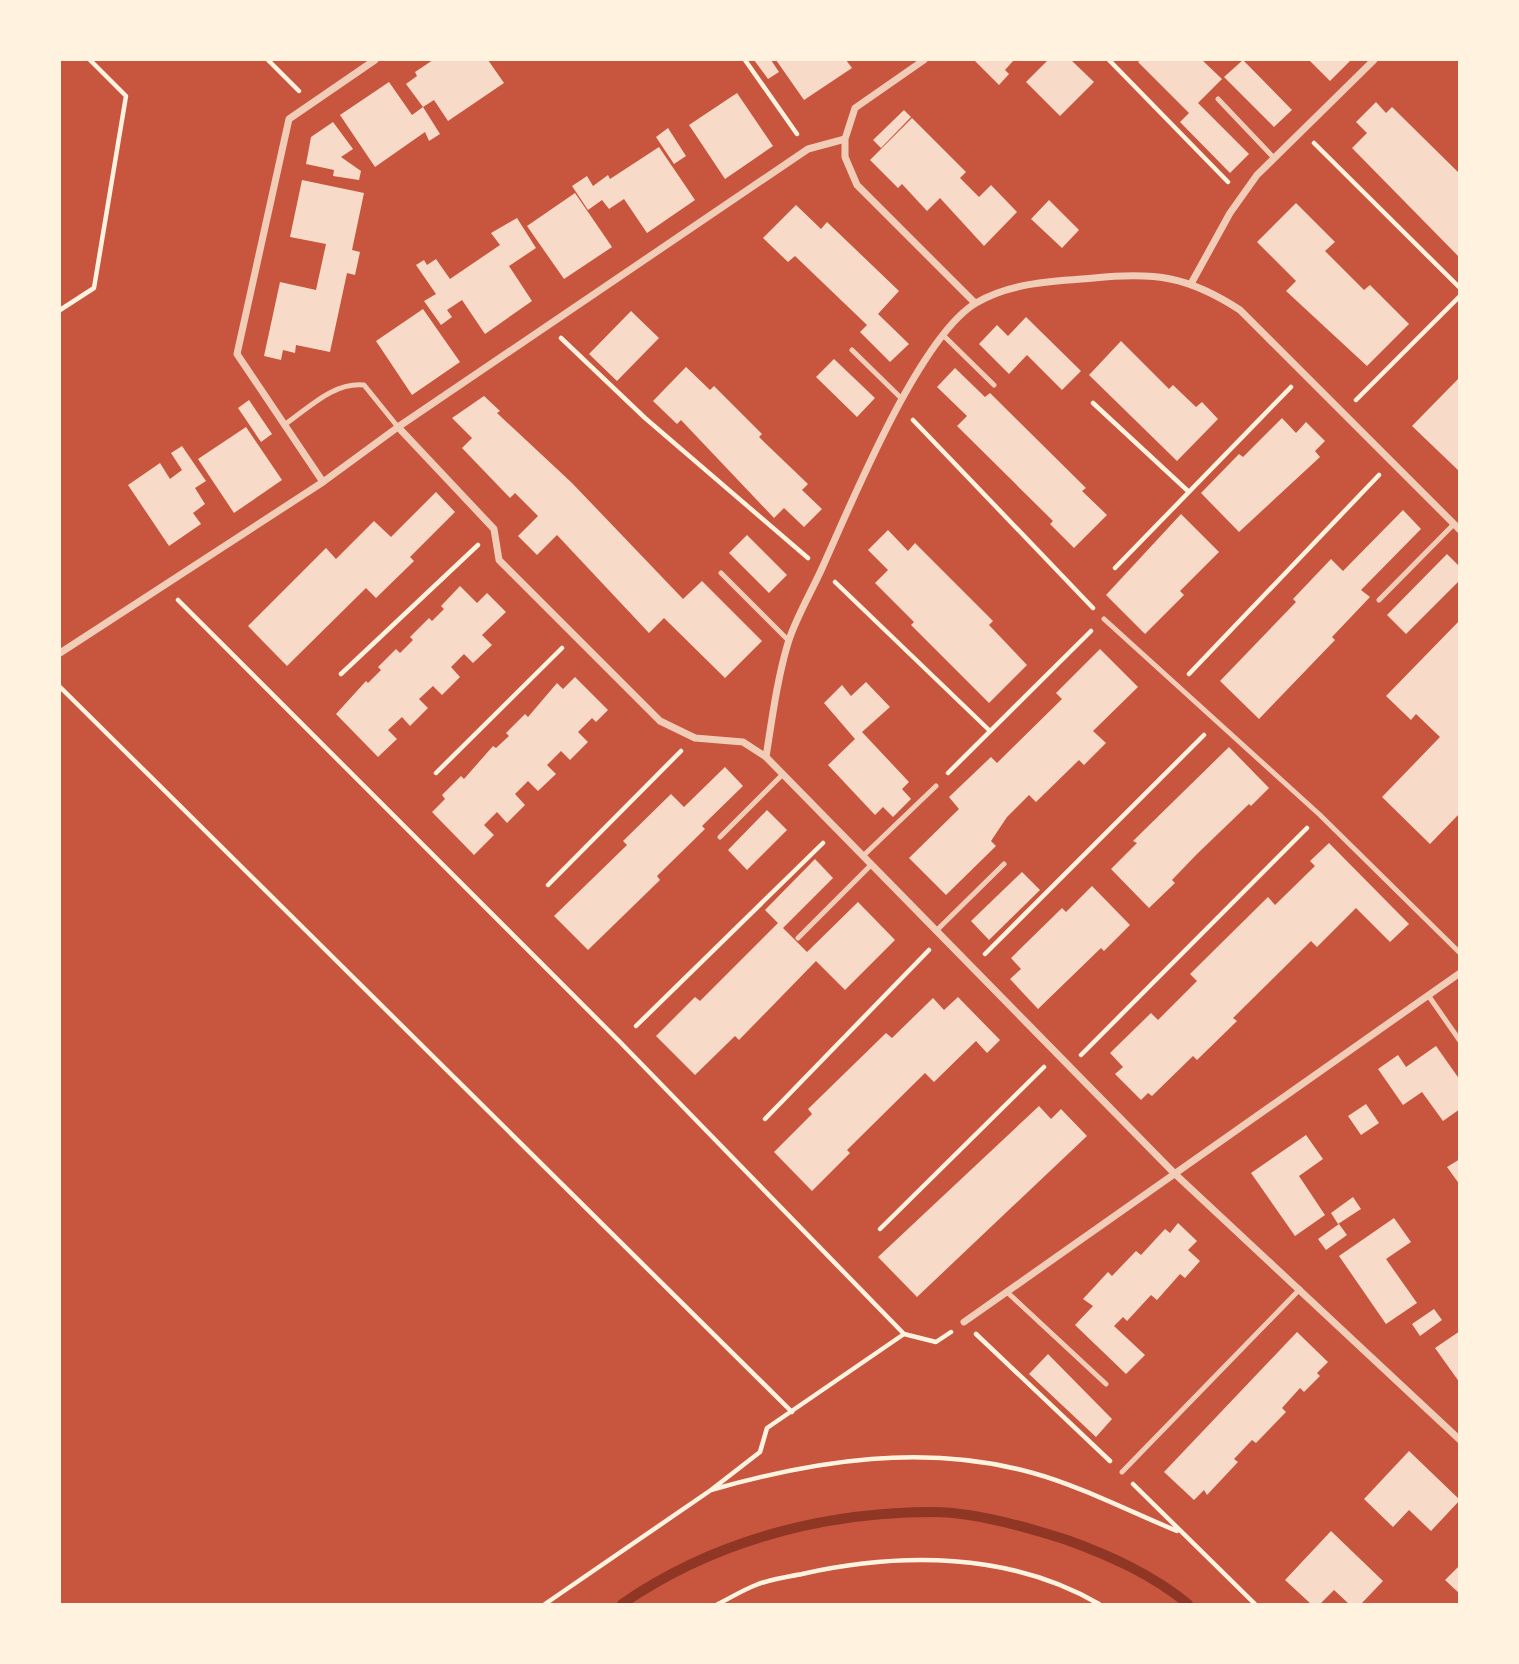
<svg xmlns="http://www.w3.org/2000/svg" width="1519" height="1664" font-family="Inter,sans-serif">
<rect width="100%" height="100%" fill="#c8553d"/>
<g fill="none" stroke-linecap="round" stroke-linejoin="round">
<!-- stream -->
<path stroke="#8f3625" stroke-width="10" d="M622 1604C713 1541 823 1512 933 1512 972 1512 1030 1528 1067 1540 1111 1556 1153 1575 1188 1604"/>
</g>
<!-- building -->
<path fill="#f7dbc8" d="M433 60H488L504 83 448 121 434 100 423 107 440 134 429 141 425 132 375 167 340 115 389 82 412 115 423 107 406 84 417 76 415 72Z
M754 60H771L779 72 768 79Z
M776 60H846L852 68 804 100Z
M974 60H1011L1013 61 1005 70 1009 74 999 85Z
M1048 60H1071L1094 82 1060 116 1026 82Z
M1141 60H1202L1222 79 1198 103 1249 154 1230 173 1180 122 1189 113 1138 62Z
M1243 60 1292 110 1274 127 1224 77Z
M1309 60H1348L1350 61 1330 81Z
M737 93 773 146 725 179 689 125Z
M1376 102 1386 113 1392 107 1460 174V258L1352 148 1367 133 1356 122Z
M904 110 911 117 881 148 873 140Z
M912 118 966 172 960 178 979 197 991 185 1017 212 984 246 940 198 927 211 902 184 898 188 870 160Z
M333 122 353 149 341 157 361 171 359 180 333 176 334 170 306 164 311 137Z
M668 128 686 156 674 164 656 137Z
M659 147 695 200 647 233 624 199 609 209 602 200 588 210 572 186 587 176 593 186 608 175 610 179Z
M302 180 364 193 352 250 360 252 355 275 347 273 330 352 296 345 295 353 283 350 281 360 264 356 280 282 316 290 326 244 290 237Z
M575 193 612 247 564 279 527 226Z
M1049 200 1079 230 1062 248 1031 219Z
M1296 203 1335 242 1325 251 1364 290 1370 285 1409 324 1367 366 1286 291 1296 281 1257 242Z
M796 205 821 229 827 222 899 291 878 314 909 344 890 362 860 332 867 325 795 256 788 262 763 238Z
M517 218 536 248 509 266 532 301 485 334 462 300 447 310 452 317 441 325 424 301 436 294 416 265 424 260 427 265 436 259 450 279 500 245 491 233Z
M423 309 460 362 412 395 376 341Z
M631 311 659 338 617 381 589 354Z
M1026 317 1081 371 1062 390 1027 355 1009 374 979 344 997 325 1008 336Z
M1121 341 1169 389 1173 385 1196 407 1202 402 1218 419 1177 461 1089 375Z
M834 359 875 398 857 417 816 377Z
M686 367 710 390 714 386 762 434 759 437 808 484 802 490 822 509 804 527 784 508 774 518 681 420 677 424 653 401Z
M955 368 985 397 990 393 1086 488 1082 491 1107 515 1074 548 1050 524 1053 521 957 426 967 416 937 387Z
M1460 377V472L1412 426Z
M484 396 500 411 497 413 572 483 683 599 702 581 762 641 725 678 664 618 649 633 557 535 537 555 518 536 538 516 515 493 510 498 462 448 472 438 452 418Z
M249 400 272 434 261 442 238 408Z
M1282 418 1296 433 1306 422 1325 441 1315 451 1320 457 1239 532 1201 493 1239 454 1243 457Z
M246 427 282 480 234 513 198 459Z
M182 446 206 481 195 488 205 504 193 513 201 524 169 546 128 485 160 463 170 479 182 470 171 453Z
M436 492 455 512 410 557 414 561 376 598 366 588 287 666 248 626 326 548 336 559 374 521 391 537Z
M1403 510 1421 529 1361 590 1370 597 1332 637 1335 640 1259 719 1220 681 1296 602 1293 599 1331 559 1343 571Z
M1181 514 1219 552 1180 591 1184 595 1145 634 1106 595Z
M888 530 908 551 915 543 993 621 989 625 1027 665 989 703 911 625 914 622 875 583 888 570 868 550Z
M747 535 787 575 769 593 729 553Z
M1447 554 1460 567V580L1406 634 1387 615Z
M460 586 477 603 487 593 506 612 482 635 492 645 473 663 464 654 451 667 460 677 442 695 433 686 419 699 428 708 410 726 402 717 388 730 397 739 378 757 336 714 366 681 368 683 381 670 378 667 396 649 400 653 413 640 410 637 429 618 432 621 444 609 441 606Z
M1460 620V813L1430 844 1382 797 1440 737 1416 714 1411 720 1386 696Z
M1100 649 1138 687 1093 731 1106 743 1084 765 1079 760 1036 802 1029 795 1007 817 991 841 996 846 946 895 909 858 959 809 949 797 991 757 997 763 1062 699 1056 693Z
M575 677 608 710 596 722 592 718 578 732 588 742 570 760 561 751 547 765 556 774 538 791 528 781 515 794 525 805 507 823 497 812 484 825 494 835 474 855 432 812 445 799 442 795 461 776 464 779 493 746 496 748 509 736 506 733 525 714 528 717 557 683 563 689Z
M866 682 890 707 862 732 909 782 902 789 911 799 893 817 883 807 875 815 828 765 855 739 824 703 842 685 851 696Z
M1229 747 1269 788 1251 806 1249 804 1197 854 1172 880 1175 883 1149 908 1111 869 1137 843 1133 841Z
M725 767 743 786 702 826 705 829 657 876 660 880 588 950 554 916 627 845 623 841 671 794 684 807Z
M767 810 787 830 747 870 728 850Z
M1329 843 1409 924 1390 942 1356 908 1317 947 1311 941 1233 1018 1237 1021 1197 1060 1193 1056 1152 1096 1148 1093 1141 1100 1115 1074 1123 1067 1110 1053 1151 1013 1158 1020 1197 981 1190 974 1268 897 1275 905 1315 866 1310 861Z
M815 859 833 878 783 928 807 952 858 902 895 940 845 990 816 961 739 1040 735 1036 695 1075 656 1036 695 997 700 1001 778 923 765 910Z
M1022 872 1040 890 989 940 971 921Z
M1092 886 1130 925 1104 951 1101 948 1038 1009 1010 979 1021 969 1011 958 1062 908 1066 912Z
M958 997 1000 1040 987 1053 976 1041 934 1082 925 1073 847 1150 850 1153 812 1191 774 1152 812 1114 808 1109 886 1033 892 1038 933 998 944 1010Z
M1436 1046 1460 1080V1109L1443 1121 1422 1092 1403 1105 1378 1069 1398 1055 1406 1067Z
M1366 1104 1379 1123 1361 1135 1348 1116Z
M1039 1106 1051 1119 1061 1109 1087 1136 917 1297 878 1257Z
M1306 1135 1323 1159 1299 1176 1325 1215 1295 1236 1251 1173Z
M1460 1159V1185L1447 1167Z
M1353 1197 1361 1209 1338 1224 1331 1213Z
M1394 1218 1411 1242 1386 1259 1417 1303 1386 1324 1339 1256Z
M1178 1223 1197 1241 1188 1250 1200 1261 1185 1278 1180 1274 1157 1300 1151 1295 1127 1321 1123 1317 1114 1326 1145 1355 1126 1374 1075 1325 1093 1306 1083 1299 1108 1272 1112 1276 1136 1251 1141 1255 1165 1229 1170 1233Z
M1339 1224 1347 1235 1326 1250 1318 1239Z
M1434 1309 1442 1320 1420 1336 1412 1324Z
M1460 1331V1383L1435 1348Z
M1297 1332 1328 1362 1317 1373 1320 1376 1304 1392 1300 1388 1282 1408 1286 1412 1256 1443 1252 1440 1234 1459 1238 1462 1222 1479 1207 1495 1204 1490 1194 1500 1164 1472Z
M1048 1354 1112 1419 1096 1437 1029 1374Z
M1409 1451 1460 1500 1431 1531 1409 1510 1393 1527 1364 1499Z
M1331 1531 1383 1581 1361 1604H1349L1334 1590 1320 1604H1311L1285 1580Z
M1460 1565V1594L1445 1580Z"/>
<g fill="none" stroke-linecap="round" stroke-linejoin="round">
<!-- path -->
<path stroke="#fff3e0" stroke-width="4.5" d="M268 60 299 91
M745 60 797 134
M1109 60 1228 182
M1314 143 1460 288
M60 310 94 288 126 96 90 60
M561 338 645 418 808 558
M1356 400 1460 296
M1093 403 1189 492
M913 420 1093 608
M1115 568 1291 387
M835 582 989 730
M178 600 620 1042 904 1334 936 1342 951 1332
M341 674 478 545
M1189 674 1379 475
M60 687 792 1412
M436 773 562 648
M948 773 1091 631
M548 885 681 751
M985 954 1204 735
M636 1026 823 843
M1081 1055 1307 828
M765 1119 929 950
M880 1229 1044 1067
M976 1334 1110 1461
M1133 1484 1255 1604
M711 1490C816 1460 926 1443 1033 1473 1080 1486 1131 1512 1177 1531
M545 1604 711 1490 760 1452 767 1428 904 1334
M718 1604C730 1598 743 1590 756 1585 770 1579 787 1577 802 1574 900 1552 1010 1552 1099 1604"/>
<!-- service -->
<path stroke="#f1ccb7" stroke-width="5" d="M1218 99 1274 158
M943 335 994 385
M852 350 902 399
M284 425C309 408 333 382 364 385L398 427
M721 573 789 641
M1379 600 1454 524
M1104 619 1320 815 1460 953
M720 837 782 775
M863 856 936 786
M936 931 1004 864
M798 938 871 865
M1428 995 1460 1041
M1007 1292 1106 1384
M1122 1472 1300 1289"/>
<!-- minor -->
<path stroke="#f1ccb7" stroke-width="7" d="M924 60 855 108 845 139V157L857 185 975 303
M1192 282 1230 213 1257 175 1374 60
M398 427 494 529 499 560 660 721 695 738 743 742 766 757 1174 1173 1460 1440
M323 482 237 354 289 119 375 60
M60 653 323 482 398 427 808 149 845 139
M766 757C772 719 777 680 788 643 796 617 812 591 823 566 852 502 919 337 976 303 1011 282 1056 281 1094 278 1155 272 1188 276 1240 310L1460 530
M964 1322 1460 973"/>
</g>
<!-- border -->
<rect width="1519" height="1664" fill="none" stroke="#fff3e0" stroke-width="122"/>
</svg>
